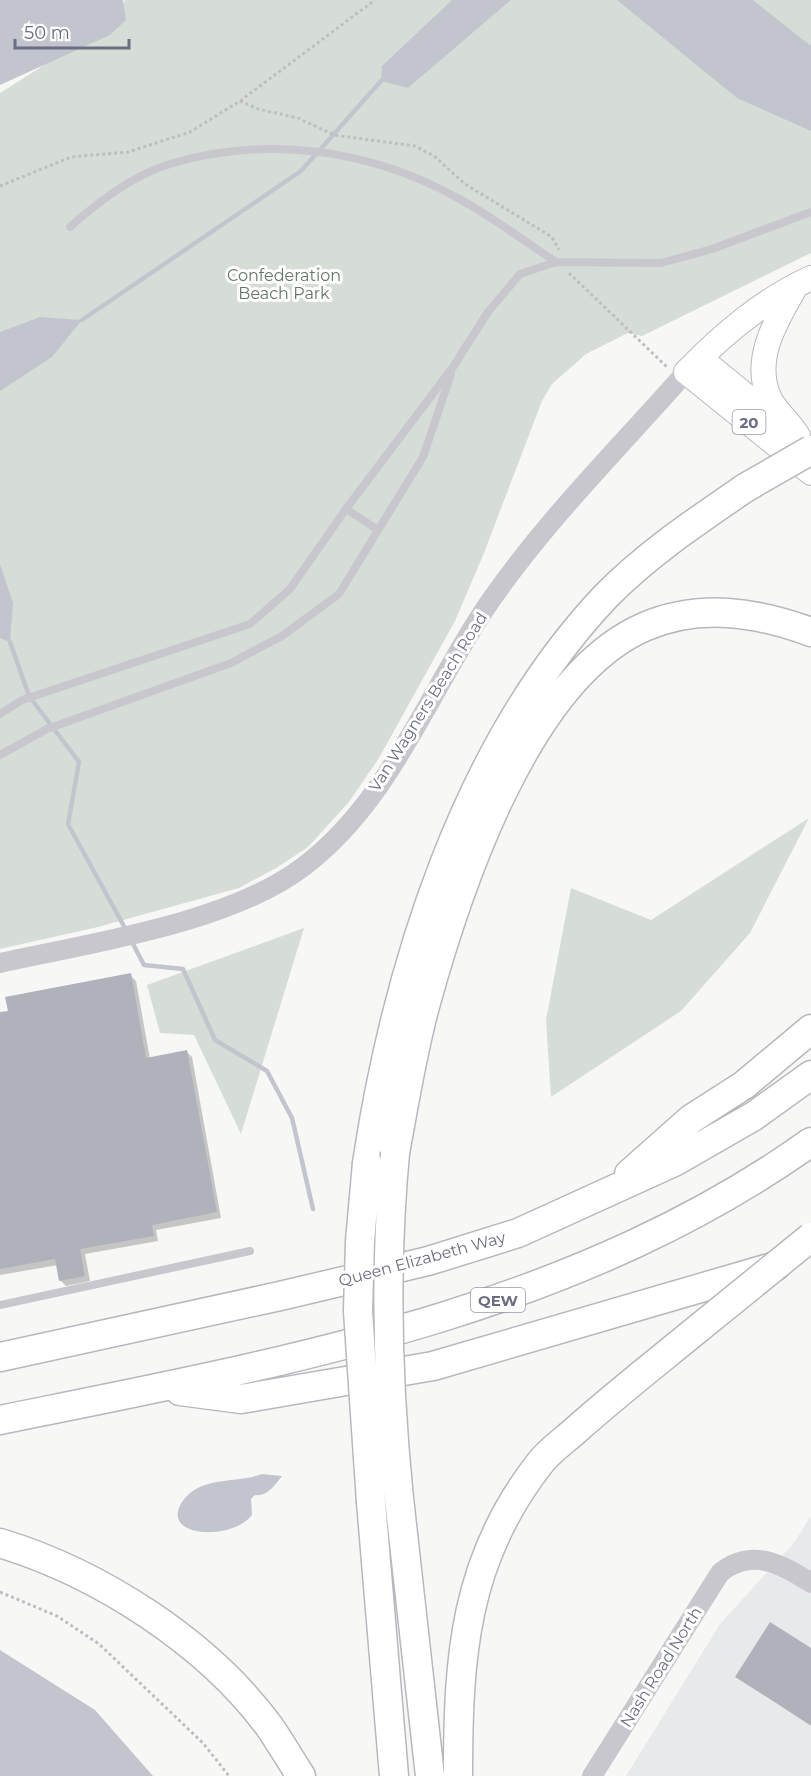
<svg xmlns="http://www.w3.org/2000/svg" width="811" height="1776" font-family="Montserrat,sans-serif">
<rect width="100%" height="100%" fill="#f7f8f6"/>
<!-- built -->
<path fill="#e8e9ea" d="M811 1516V1776H626L720 1624 793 1544Z"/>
<!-- green -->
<path fill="#d6ddd6" d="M125 0H811V253L642 336 628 333 586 354 552 384 542 401 484 553 455 621 379 758 349 802 308 847 278 867 239 888 98 927 0 949V93L101 29 119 16Z
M809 818 750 933 681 1011 551 1097 546 1020 571 888 651 920Z
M304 928 241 1134 194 1035 160 1033 147 985Z"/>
<!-- water -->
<path fill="#c3c5ce" d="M0 0H123L126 20 110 35 0 85Z
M452 0H511L408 88 381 81 382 66Z
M617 0H753L811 46V131L737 98Z
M40 317 82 320 52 357 0 391V332Z
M0 564 13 603 10 642 0 638Z
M262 1474 282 1476C275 1485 267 1497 255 1495L251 1499 252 1515C231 1542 159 1537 182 1502 200 1475 236 1484 262 1474Z
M0 1650 95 1710 153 1776H0Z"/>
<!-- shadow -->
<path fill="#0003" d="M130 975 136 981 150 1059 187 1052 192 1057 221 1218 156 1230 158 1241 85 1254 90 1281 66 1286 60 1280 58 1265 0 1275V1014Z
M811 1650V1726L737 1677Z"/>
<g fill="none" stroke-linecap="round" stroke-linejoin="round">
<!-- stream -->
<path stroke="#c3c5ce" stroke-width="4.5" d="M82 320 301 171 381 81
M10 642 29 696 79 762 68 824 126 930
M131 940 144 965 183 969 215 1040 267 1071 292 1118 313 1209"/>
</g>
<!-- building -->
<path fill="#afb1bb" d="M131 973 146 1058 187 1050 217 1212 152 1225 154 1236 80 1249 85 1276 59 1281 55 1259 0 1269V1012L8 1011 5 997Z
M770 1622 811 1648V1725L735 1677Z"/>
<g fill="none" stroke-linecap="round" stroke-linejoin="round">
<!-- primary casing -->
<g stroke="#b8b8be" stroke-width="26">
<path id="primary" d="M811 278C763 300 723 334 686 372L811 473
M796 286C777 319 751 360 770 399 777 413 790 422 798 436
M700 358 778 422"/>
</g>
<!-- motorway casing -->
<g stroke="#b7b8bd" stroke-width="31">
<path id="motorway" d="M395 1153C404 1104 412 1054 425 1006 457 890 526 679 644 627 700 603 756 612 811 632
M367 1163C397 966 466 744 606 596 647 554 697 521 745 488
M629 1174 691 1119 744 1085 811 1029
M0 1357 280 1296 428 1261 518 1233 674 1162 754 1116 811 1075
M180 1391 241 1399 433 1366 776 1266
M0 1420C281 1363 572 1312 811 1142
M399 1498 430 1776
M371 1502 394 1776
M0 1543C99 1573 207 1642 269 1726 280 1742 290 1759 301 1776
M458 1776C458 1657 464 1560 540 1463 550 1450 565 1440 577 1429 613 1397 651 1367 689 1336"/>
</g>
<!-- path -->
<path stroke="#bebec2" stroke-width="3" stroke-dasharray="3 3" stroke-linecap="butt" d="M240 101 258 109 298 118 334 135 415 146 434 156 465 184 552 237 559 250
M0 186 71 157 128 152 190 132 240 101 375 0
M569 273 667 367
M0 1592 57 1616 99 1644 203 1743 229 1776"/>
<!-- service -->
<path stroke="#c7c7cd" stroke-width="8" d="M70 227C99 201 133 175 170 164 267 135 368 149 456 197 491 216 523 240 556 262
M346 509 378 530
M0 714 22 700 250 624 290 589 346 509 453 367 488 312 520 274 556 262 661 263 712 249 811 212
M0 755 47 729 231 663 282 636 339 594 423 457 451 374
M0 1305 250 1251"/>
<!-- tertiary -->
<path stroke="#c7c7cd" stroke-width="20" d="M0 963C91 943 229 923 303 867 392 800 429 689 491 600 549 517 620 447 686 372
M592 1776 720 1573C751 1547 782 1564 811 1583"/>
<!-- primary -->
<use href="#primary" stroke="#fff" stroke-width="24"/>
<!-- motorway -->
<use href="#motorway" stroke="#fff" stroke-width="28"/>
<!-- motorway-bridge casing -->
<g stroke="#b7b8bd" stroke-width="31" stroke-linecap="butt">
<path id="motorway-bridge" d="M745 488 811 450
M395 1153C384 1271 387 1381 399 1498
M367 1163 360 1241 358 1311 371 1502
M689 1336 811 1237"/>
</g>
<!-- motorway-bridge -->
<use href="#motorway-bridge" stroke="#fff" stroke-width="28"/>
</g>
<g text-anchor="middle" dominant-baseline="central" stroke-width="6" stroke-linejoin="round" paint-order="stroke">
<!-- shield labels -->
<g fill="#fff" stroke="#9799a9" stroke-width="1.5">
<rect x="732.5" y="410" width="33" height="24" rx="4.5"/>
<rect x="471" y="1288" width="54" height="24" rx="4.5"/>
</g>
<g font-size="15" font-weight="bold" fill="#6b6d84">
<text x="749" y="422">20</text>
<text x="498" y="1300">QEW</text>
</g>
<!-- park labels -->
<g font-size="16" fill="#657769" stroke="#fff">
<text x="284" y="275">Confederation<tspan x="284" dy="18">Beach Park</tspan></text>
</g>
<!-- street labels -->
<g font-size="16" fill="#6b6d84" stroke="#fff">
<text transform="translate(428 702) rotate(-58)">Van Wagners Beach Road</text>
<text transform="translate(422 1259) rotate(-15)">Queen Elizabeth Way</text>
<text transform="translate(661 1667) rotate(-58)">Nash Road North</text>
</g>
</g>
<!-- scale -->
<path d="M15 39v9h114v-9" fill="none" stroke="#6b6d84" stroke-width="3"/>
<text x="24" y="39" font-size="18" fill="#6b6d84" stroke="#ffffff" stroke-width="4.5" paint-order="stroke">50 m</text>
</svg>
